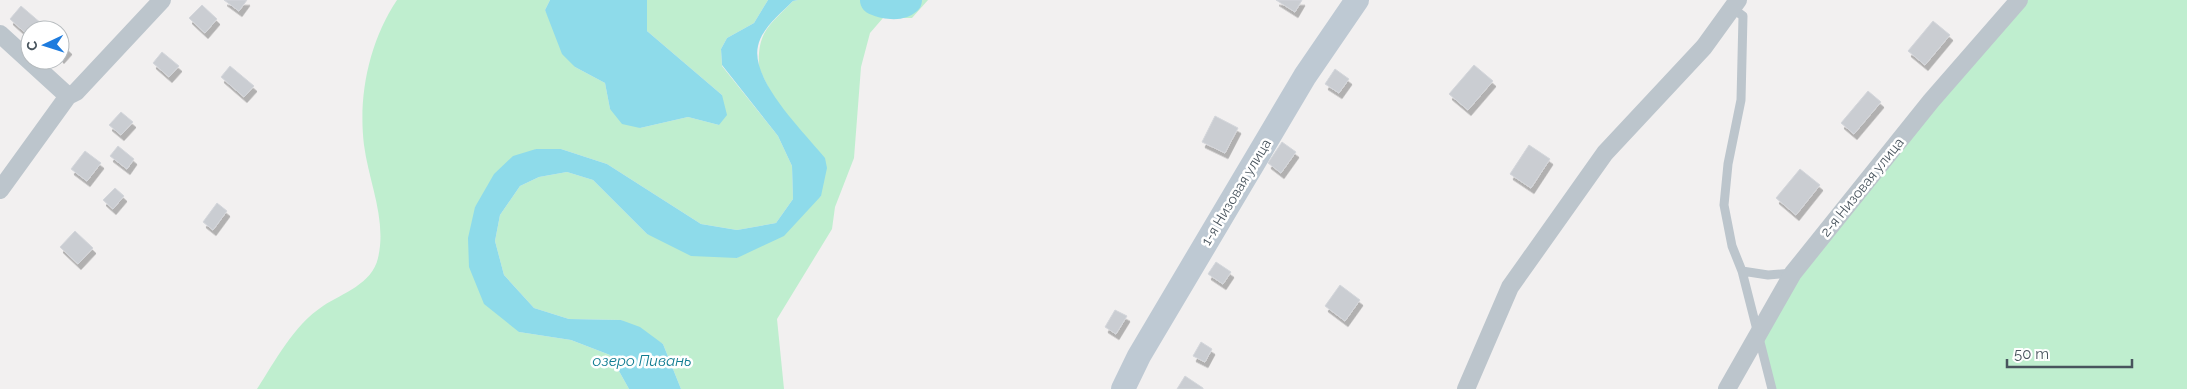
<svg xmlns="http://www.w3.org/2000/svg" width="2187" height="389" font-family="Raleway,sans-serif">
<defs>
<filter id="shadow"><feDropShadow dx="3" dy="5.5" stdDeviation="0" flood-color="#0004"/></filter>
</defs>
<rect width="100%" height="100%" fill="#f2f0f0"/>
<!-- green -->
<path fill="#bfeecf" d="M397 0H550L545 10 575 67 605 83 610 109 640 128 688 117 719 125 722 95 647 31V0H768L754 23 727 38 721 49 722 66 778 136 792 166 793 199 776 223 737 230 701 224 607 164 561 149H536L475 207 519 332 571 340 610 355 629 389H257C276 360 293 326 323 306 343 293 372 284 378 258 387 220 369 183 364 145 358 96 369 42 397 0Z
M798 0H928L912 18H883L870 33 861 67 854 158 835 207 832 229 777 319 784 389H681L663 344 621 320 569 319 534 308 504 275 495 241 500 215 520 186 539 177 567 172 593 180 647 234 737 258 821 196 759 68C757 31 769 26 793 1Z
M2019 0H2187V389H1772L1758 335 1793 273Z"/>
<!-- water -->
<path fill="#8edbea" d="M550 0H647V31L722 95 727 115 719 125 688 117 640 128 622 124 610 109 605 83 575 67 562 54 545 10Z
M768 0H798L793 1C780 14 762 28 758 46 750 80 805 133 825 158L827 168 821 196 784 236 737 258 691 256 647 234 593 180 567 172 539 177 520 186 500 215 495 241 504 275 534 308 569 319 621 320 640 327 663 344 681 389H629L610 355 571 340 519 332 484 304 469 267 468 238 475 207 494 174 513 156 536 149H561L607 164 701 224 737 230 776 223 793 199 792 166 778 136 722 65 721 49 727 38 754 23Z"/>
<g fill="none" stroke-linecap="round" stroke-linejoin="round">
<!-- river -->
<path stroke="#8edbea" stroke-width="30" d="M875 0C884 4 899 7 907 0"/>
</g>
<!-- building -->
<path fill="#cacdd2" stroke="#d4d6db" filter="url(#shadow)" d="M224 0H247L239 11Z
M1276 0H1302L1295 12Z
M202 5 217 19 205 33 189 18Z
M21 6 42 24 38 30H30V37L10 19Z
M1933 21 1950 35 1925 65 1908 51Z
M60 41 69 49 61 58 60 57Z
M162 52 179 66 169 77 153 63Z
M1474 65 1493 81 1468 110 1449 94Z
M230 66 254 86 244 97 221 77Z
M1335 69 1349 79 1339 93 1325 84Z
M1868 91 1881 102 1854 134 1841 123Z
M121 112 133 122 121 135 109 125Z
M1215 116 1238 128 1225 153 1202 142Z
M1282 142 1296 152 1281 173 1268 163Z
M1529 145 1550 159 1531 188 1510 174Z
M118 146 134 159 127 169 110 156Z
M85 151 101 163 87 181 71 169Z
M1800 169 1820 185 1796 215 1776 198Z
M115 188 124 196 113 209 103 200Z
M217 203 227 211 213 230 203 222Z
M75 231 93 248 78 264 60 247Z
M1216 262 1231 272 1223 284 1208 274Z
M1340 285 1360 300 1345 321 1325 306Z
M1115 310 1127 316 1116 334 1105 327Z
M1201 342 1212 349 1205 362 1193 356Z
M1185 376 1203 388V389H1177Z"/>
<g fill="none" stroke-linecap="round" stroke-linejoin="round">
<!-- lane -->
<path stroke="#bcc5cc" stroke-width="9" d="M1732 8 1743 16 1741 100 1728 164 1724 205 1732 246 1742 271 1772 389
M1742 271 1768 275 1793 273"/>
<!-- street -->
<path stroke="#bcc5cc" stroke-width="18" d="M0 34 68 96
M0 190 68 96 76 92 162 0
M1466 389 1510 287 1605 153 1704 47 1738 0
M1727 389 1793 273 1931 101 2019 0"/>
<!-- secondary -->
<path stroke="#bec9d3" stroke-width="24" d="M1123 389 1139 356 1305 76 1357 0"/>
</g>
<g text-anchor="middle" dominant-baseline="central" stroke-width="5" stroke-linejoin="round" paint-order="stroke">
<!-- street labels -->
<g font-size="14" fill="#48545d" stroke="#fff">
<text transform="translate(1862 187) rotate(-51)">2-я Низовая улица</text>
<text transform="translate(1236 192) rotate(-59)">1-я Низовая улица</text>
</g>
<!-- water labels -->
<g font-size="15" font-style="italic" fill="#107c91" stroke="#fff">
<text x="642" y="361">озеро Пивань</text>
</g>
</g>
<!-- north arrow -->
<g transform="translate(45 45) rotate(266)"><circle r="24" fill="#ffffff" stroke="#b6bbbe"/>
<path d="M0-4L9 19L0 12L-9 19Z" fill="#1d7bde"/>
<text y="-8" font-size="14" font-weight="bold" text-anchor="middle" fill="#48545d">С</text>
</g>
<!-- scale -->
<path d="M2007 359v8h125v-8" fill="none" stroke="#48545d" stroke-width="2.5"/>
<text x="2014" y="359" font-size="15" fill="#48545d" stroke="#ffffff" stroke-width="4" paint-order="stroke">50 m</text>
</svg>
